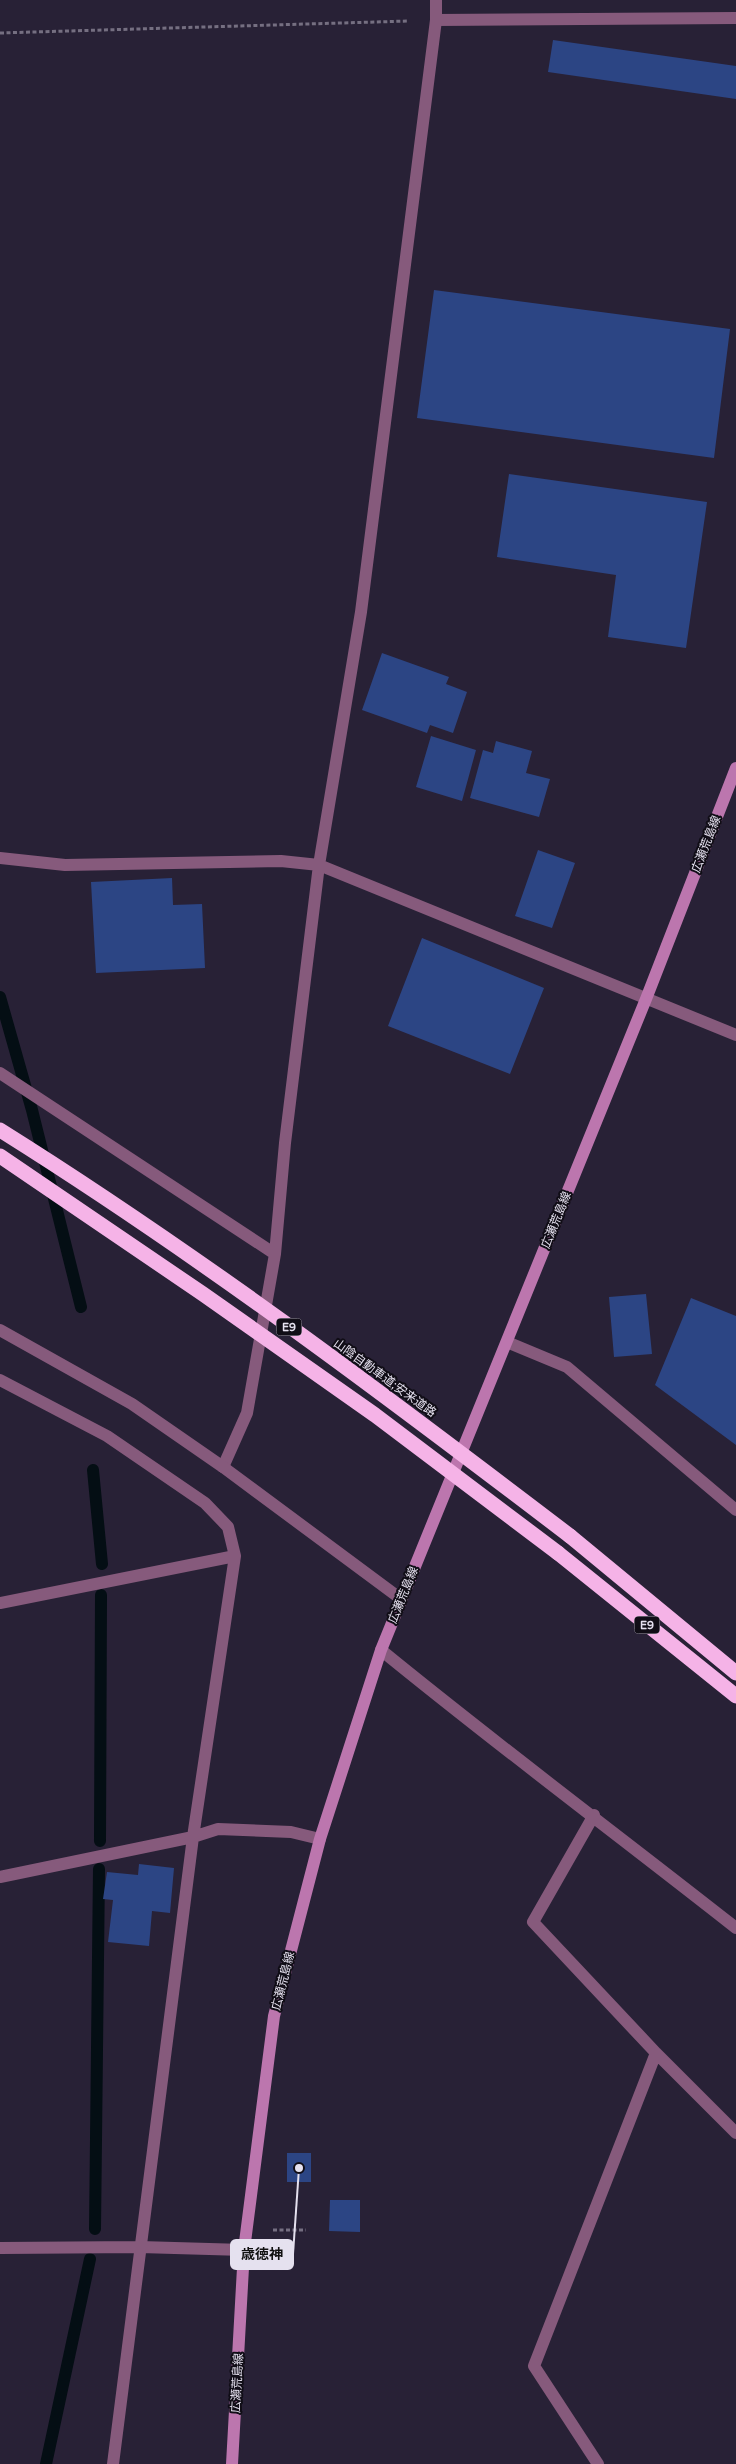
<svg xmlns="http://www.w3.org/2000/svg" width="736" height="2464" font-family="'Varela Round','Noto Sans JP',sans-serif">
<rect width="100%" height="100%" fill="#282136"/>
<g fill="none" stroke-linecap="round" stroke-linejoin="round">
<!-- stream -->
<path stroke="#040e14" stroke-width="12" d="M0 997 32 1110 81 1307
M93 1470 102 1564
M100 1841 101 1595
M95 2229 99 1869
M46 2464 90 2259"/>
</g>
<!-- building -->
<path fill="#2c4584" d="M553 40 736 66V99L548 72Z
M434 290 730 329 714 458 417 418Z
M509 474 707 502 686 648 608 637 616 575 497 557Z
M382 653 449 677 446 684 467 692 453 733 430 725 427 733 362 710Z
M431 736 476 750 462 801 416 787Z
M496 741 532 751 526 773 550 779 539 817 470 798 483 750 493 753Z
M538 850 575 863 552 928 515 916Z
M172 878 173 905 202 904 205 968 96 973 91 882Z
M422 938 544 988 510 1074 388 1026Z
M646 1294 652 1354 614 1357 609 1297Z
M691 1298 736 1316V1445L655 1385Z
M139 1864 174 1868 170 1913 152 1911 149 1946 108 1942 113 1900 103 1899 107 1872 138 1875Z
M287 2153H311V2182H287Z
M330 2200H360V2232L329 2231Z"/>
<g fill="none" stroke-linecap="round" stroke-linejoin="round">
<!-- path -->
<path stroke="#756f81" stroke-width="3" stroke-dasharray="4 2.5" stroke-linecap="butt" d="M0 33 409 21
M273 2230H306"/>
<!-- minor -->
<path stroke="#865a7c" stroke-width="12" d="M436 20 736 18
M0 858 65 865 281 861 319 865 736 1035
M0 1073 275 1254
M507 1342 567 1367 736 1510
M0 1380 107 1436 205 1503 228 1527 235 1556 193 1837 113 2464
M223 1467 247 1413 275 1254 285 1143 319 865 361 612 436 20V0
M0 1603 235 1556
M381 1650C497 1745 618 1835 736 1928
M594 1815 533 1922 656 2053 736 2133
M0 1877 193 1837 218 1829 291 1832 320 1839
M0 2248 140 2247 244 2250
M598 2464 534 2366 656 2053"/>
<!-- tertiary -->
<path stroke="#865a7c" stroke-width="12" d="M0 1330 132 1404 223 1467 401 1599"/>
<!-- secondary -->
<path stroke="#bc76ae" stroke-width="12" d="M232 2464 244 2250 274 2016 320 1839 381 1650 646 999 736 768"/>
<!-- motorway -->
<path stroke="#f5b3e7" stroke-width="15" d="M570 1536 736 1673
M558 1553 736 1696"/>
<!-- motorway-bridge -->
<path stroke="#f5b3e7" stroke-width="15" d="M0 1130C198 1254 385 1395 570 1536
M0 1156 203 1294 375 1415 558 1553"/>
</g>
<g text-anchor="middle" dominant-baseline="central" stroke-width="4" stroke-linejoin="round" paint-order="stroke">
<!-- shield labels -->
<g fill="#100d16" stroke="#a5a1ae" stroke-width="1">
<rect x="276.5" y="1318.5" width="25" height="17" rx="4"/>
<rect x="634.5" y="1616.5" width="25" height="17" rx="4"/>
</g>
<g font-size="11" font-weight="bold" fill="#e5e1ef">
<text x="289" y="1327">E9</text>
<text x="647" y="1625">E9</text>
</g>
<!-- street labels -->
<g font-size="12" fill="#e5e1ef" stroke="#100d16">
<text transform="translate(706 844) rotate(-69)">広瀬荒島線</text>
<text transform="translate(556 1220) rotate(-68)">広瀬荒島線</text>
<text transform="translate(385 1378) rotate(36)">山陰自動車道;安来道路</text>
<text transform="translate(403 1595) rotate(-68)">広瀬荒島線</text>
<text transform="translate(283 1981) rotate(-76)">広瀬荒島線</text>
<text transform="translate(237 2383) rotate(-87)">広瀬荒島線</text>
</g>
</g>
<!-- callouts -->
<path fill="none" stroke="#e5e1ef" stroke-width="2" d="M299 2168L293 2254"/>
<circle fill="#e5e1ef" stroke="#100d16" stroke-width="2" cx="299" cy="2168" r="5"/>
<rect fill="#e5e1ef" stroke="#e5e1ef" stroke-width="2" x="231" y="2240" width="62" height="29" rx="5"/>
<g font-size="14" text-anchor="middle" font-weight="bold" fill="#111">
<text x="262" y="2259">歳徳神</text>
</g>
</svg>
